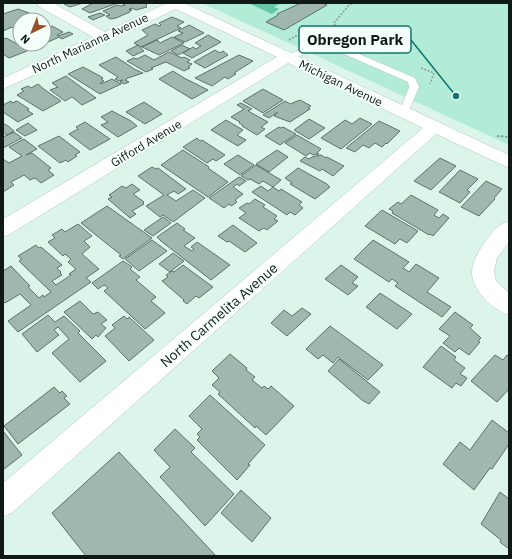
<svg xmlns="http://www.w3.org/2000/svg" width="512" height="559" font-family="'IBM Plex Sans',sans-serif">
<rect width="100%" height="100%" fill="#dcf5eb"/>
<!-- green -->
<path fill="#b2ebd6" d="M202 3H509V145Z"/>
<!-- water -->
<path fill="#65c8a9" d="M248 3H281L274 7 279 9 272 14Z"/>
<!-- building -->
<path fill="#9fb7ae" stroke="#5d726a" d="M66 3H83L70 7 64 4Z
M93 3H118L90 13 82 9Z
M121 3H147L146 6 147 7 136 10 132 8 129 9 132 10 129 11 130 12 116 18 110 19 106 16 110 15 103 11 117 5 121 6 125 5Z
M301 3H322L327 5 284 30 266 22 278 15 277 14Z
M18 9 29 13 26 14 34 18 36 17 39 19 20 20V30L17 31 12 27 3 31V14Z
M100 13 105 15 93 20 88 17Z
M172 17 184 22 177 26 181 28 141 47 134 43 148 35 142 30 155 24 159 26 161 25 159 23Z
M189 25 204 33 185 42 174 37 183 33 178 31Z
M52 26 63 32 57 35 58 36 69 32 73 34 62 39 59 37 44 44V30Z
M208 35 221 42 192 58 183 53 193 47 196 49 199 47 201 46 195 43Z
M172 37 184 43 159 55 142 47 157 40 160 43Z
M6 38 12 41 27 51 9 58 3 54V39Z
M138 45 144 51 133 56 126 51Z
M182 45 190 49 178 55 171 51Z
M215 50 220 53 223 51 228 55 205 68 194 62Z
M169 52 182 58 184 57 190 60 187 62 192 64 188 67 190 68 184 71 166 62 151 68 153 69 146 72 127 61 134 58 137 59 145 55 154 60Z
M239 55 253 61 234 73 236 74 228 79 225 77 212 86 195 78Z
M116 57 136 70 143 73 128 78 125 80 129 82 124 84 120 82 123 80 119 81 115 79 118 77 99 65Z
M83 67 100 76 103 78 101 79 104 81 100 83 101 84 112 79 121 84 100 94 68 74Z
M173 71 184 78 208 90 192 99 159 79Z
M66 76 96 98 82 105 72 97 65 101 50 90 58 87 52 83Z
M38 84 45 90 61 101 43 111 17 95 24 91 21 89 28 86 31 88Z
M263 89 283 100 263 113 243 101Z
M300 100 311 106 308 108 310 109 290 122 274 116 278 112 269 118 263 115 285 101 290 104Z
M11 101 12 103 17 101 29 109 27 110 33 114 18 122 3 112V105Z
M144 102 162 114 145 124 126 112Z
M241 103 252 109 248 111 268 122 261 127 265 129 257 135 242 126 243 125 239 123 240 122 231 117 244 109 237 105Z
M112 111 131 121 137 126 118 137 101 125 108 122 101 117Z
M360 118 372 124 341 149 321 138 345 120 352 124Z
M309 119 325 128 309 139 294 130Z
M226 120 243 130 237 135 246 140 238 146 211 130Z
M379 121 400 131 387 144 386 143 382 147 375 143 369 148 363 145 355 152 346 148Z
M85 122 88 124 110 139 90 150 69 134 78 129 76 127Z
M3 123 8 126 14 131 7 135 3 132Z
M28 123 37 130 25 136 16 130Z
M279 127 281 128 283 127 296 134 280 145 265 136Z
M14 132 22 138 3 148V137Z
M297 135 321 149 317 153 319 154 313 155 310 153 306 156 285 143Z
M59 136 80 152 75 155 77 156 68 162 66 160 60 163 38 146Z
M197 138 200 141 202 140 225 155 216 161 213 159 207 163 183 147Z
M24 139 37 149 26 155 32 153 51 168 48 170 54 175 41 183 35 178 30 180 24 175 11 182 14 185 3 192V159L9 163 22 156 9 147Z
M183 150 209 167 208 168 228 182 208 197 161 165Z
M277 150 288 157 269 172 256 164Z
M238 155 254 165 240 175 224 164Z
M321 155 326 158 327 157 344 166 333 176 322 169 320 171 300 161 305 157 309 159 312 157Z
M440 158 456 166 431 190 414 181Z
M256 165 281 180 273 187 263 181 259 184 250 179 248 180 241 176Z
M152 167 156 169 158 168 186 189 178 194 174 191 167 195 176 201 193 190 205 198 173 222 163 215 160 217 146 206 164 195 138 176Z
M298 168 327 184 330 187 315 199 290 184 292 183 285 178Z
M460 170 478 179 467 190 470 192 460 203 439 192Z
M239 177 246 181 239 186 237 184 233 187 243 194 235 200 237 202 231 206 229 204 224 208 209 198Z
M486 181 502 189 494 198 495 199 479 216 461 207Z
M132 184 140 190 133 194 144 202 143 203 144 204 132 211 136 214 130 218 108 199 112 197 109 195 122 186 126 188Z
M261 186 268 191 273 187 279 191 281 189 302 202 299 205 303 208 295 215 290 212 287 215 252 192Z
M411 195 438 210 434 215 439 218 443 214 449 218 433 236 430 234 429 235 392 213 393 211 389 209 398 202 401 204Z
M255 199 265 205 263 207 277 216 274 219 278 221 267 230 264 228 259 231 239 218 246 213 239 208 247 203 249 204Z
M107 206 152 238 123 259 119 256 121 255 81 223Z
M382 210 418 231 407 243 400 239 395 244 365 226Z
M163 217 171 223 153 236 144 230Z
M177 223 185 229 183 230 195 238 184 246 192 251 194 249 191 247 197 242 230 265 211 280 161 241 157 237Z
M78 224 92 236 84 241 90 247 82 254 99 269 86 278 91 282 18 332 8 321 31 305 20 294 5 303 3 301V271L11 266 30 286 28 287 39 298 43 295 44 297 51 292 19 261 22 259 18 256 36 245 39 248 41 247 62 265 57 268 61 272 60 273 62 275 52 281 56 285 71 275 69 274 76 269 68 262 71 259 65 254 63 256 48 242 55 238 52 235 62 229 65 232Z
M233 225 257 243 245 252 229 241 227 242 218 236Z
M152 240 167 251 139 271 125 259Z
M373 240 409 262 403 268 409 272 416 264 439 278 427 292 451 307 442 317 395 286 398 283 392 279 389 282 354 259Z
M173 253 184 261 170 272 159 264Z
M123 261 132 267 130 269 140 277 136 280 156 297 151 301 165 313 145 329 104 291 108 288 106 286 104 285 98 289 92 283Z
M183 265 213 287 199 298 196 296 187 304 183 301 184 300 162 281 168 277 166 275 172 271 174 272Z
M341 265 358 277 352 283 358 286 348 295 325 279Z
M380 293 412 314 397 329 366 307Z
M80 301 93 314 98 312 107 320 101 324 106 328 98 337 96 335 92 339 64 312Z
M302 308 311 314 287 336 271 323 284 310 292 316Z
M455 312 473 325 470 328 481 338 478 341 480 342 469 355 459 348 455 352 443 343 450 336 439 329Z
M48 315 55 322 64 316 80 331 78 333 106 361 80 382 52 353 69 339 58 327 54 330 59 335 37 352 22 334Z
M124 316 127 319 129 317 154 340 129 361 105 336 115 328 112 325Z
M330 326 383 365 368 380 338 357 333 363 323 355 318 359 306 349Z
M441 346 456 357 454 360 465 368 460 374 467 378 461 386 456 383 452 388 423 367Z
M230 354 247 368 246 370 255 377 252 380 262 388 264 386 268 389 271 386 294 406 266 435 256 426 255 428 218 394 220 392 212 385 219 378 212 371Z
M495 355 503 360 507 355 509 357V389L497 402 471 381Z
M339 359 380 392 369 404 362 400 328 371Z
M54 387 60 393 62 391 67 396 64 398 70 404 18 444 4 426Z
M210 395 265 445 248 464 250 465 237 480 197 440 200 437 197 434 202 429 189 416Z
M492 420 509 433V444L492 469 490 468 474 490 443 464 460 442 470 450Z
M175 429 195 448 191 452 234 494 205 526 160 477 170 467 154 450Z
M3 431 22 455 3 470Z
M119 452 216 556H86L52 513Z
M241 490 271 518 252 542 221 513Z
M500 492 509 499V549L500 542 501 540 481 524Z"/>
<g fill="none" stroke-linecap="round" stroke-linejoin="round">
<!-- lane casing -->
<g stroke="#b0c8bf" stroke-width="1">
<path id="lane" d="M336 44 415 78 419 87 407 115H401L399 113 409 87 408 82 335 50 311 52 288 60 284 57 285 55 310 47Z"/>
</g>
<!-- street casing -->
<g stroke="#b0c8bf" stroke-width="1">
<path id="street" d="M37 3H53L105 32 167 3H184L509 155V168L436 134 13 512 3 517V483L423 128 288 63 10 234 3 237V219L277 57 176 9 3 89V78L93 37 38 6Z
M509 221V242L497 258 494 271 496 281 509 293V315C493 310 471 290 472 271 473 259 481 247 488 238 494 230 500 223 509 221Z"/>
</g>
<!-- path-far1 -->
<path stroke="#8da098" stroke-width="1.5" stroke-dasharray="2 1.5" stroke-linecap="butt" d="M343 33 338 30 334 23 349 5 354 3
M289 40C308 29 315 26 337 30
M421 68 434 73 430 84"/>
<!-- path -->
<path stroke="#8da098" stroke-width="2" stroke-dasharray="2.5 1.5" stroke-linecap="butt" d="M497 136 509 137"/>
<!-- lane -->
<use href="#lane" fill="#fff" fill-rule="evenodd"/>
<!-- street -->
<use href="#street" fill="#fff" fill-rule="evenodd"/>
</g>
<g text-anchor="middle" dominant-baseline="central" stroke-width="4" stroke-linejoin="round" paint-order="stroke">
<!-- far-street labels -->
<g font-size="12" fill="#101916" stroke="#f4fefa">
<text transform="translate(90 43) rotate(-25)">North Marianna Avenue</text>
<text transform="translate(341 83) rotate(26)">Michigan Avenue</text>
<text transform="translate(146 143) rotate(-31)">Gifford Avenue</text>
</g>
<!-- street labels -->
<g font-size="14" fill="#101916" stroke="#f4fefa">
<text transform="translate(219 315) rotate(-41)">North Carmelita Avenue</text>
</g>
</g>
<!-- callouts -->
<path fill="none" stroke="#0f766e" stroke-width="1.5" d="M456 96L411 40"/>
<circle fill="#0f766e" stroke="#f4fefa" stroke-width="1.5" cx="456" cy="96" r="4"/>
<rect fill="#f4fefa" stroke="#0f766e" stroke-width="1.5" x="299" y="26" width="112" height="27" rx="4"/>
<g font-size="15" text-anchor="middle" font-weight="bold" fill="#101916">
<text x="355" y="45">Obregon Park</text>
</g>
<!-- border -->
<rect width="512" height="559" fill="none" stroke="#101916" stroke-width="8"/>
<!-- north arrow -->
<g transform="translate(32 32) rotate(223)"><circle r="19" fill="#f4fefa" stroke="#99a29f"/>
<path d="M0-3L7 15L0 10L-7 15Z" fill="#965027"/>
<text y="-6" font-size="11" font-weight="bold" text-anchor="middle" fill="#101916">N</text>
</g>
</svg>
